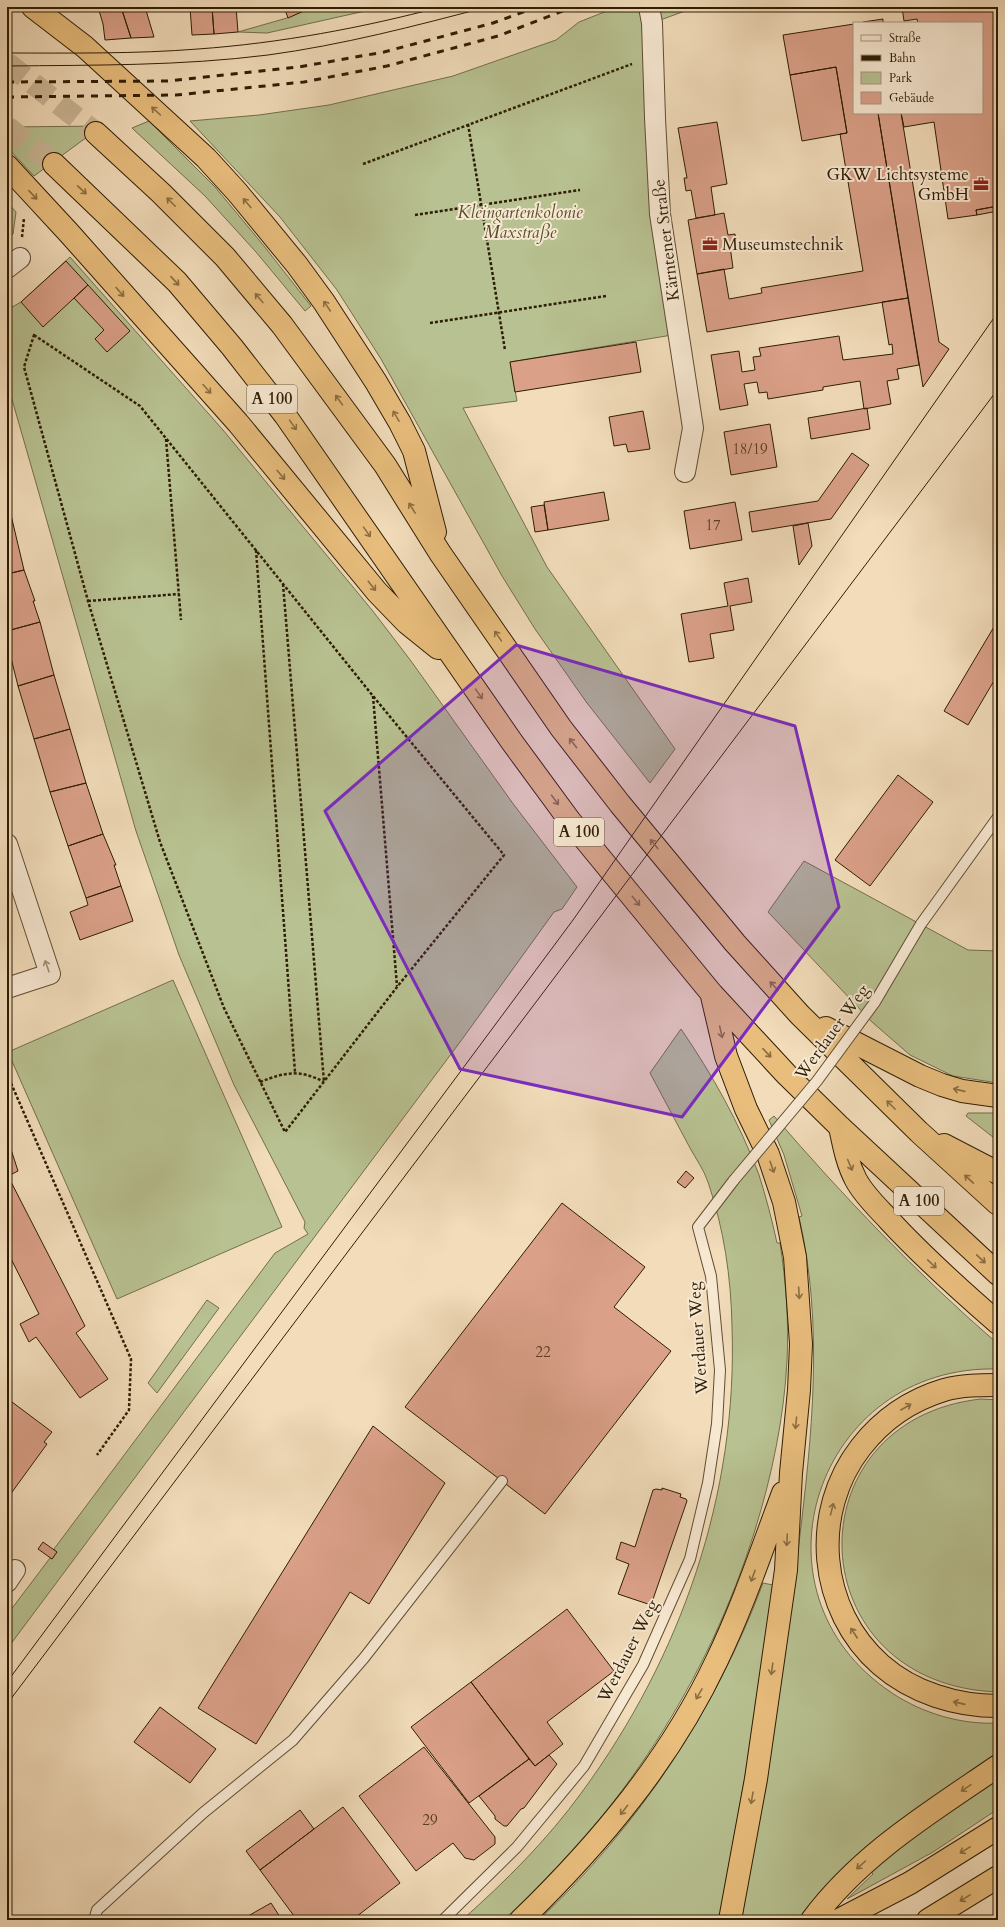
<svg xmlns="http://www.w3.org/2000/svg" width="1005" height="1927" font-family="Cardo,serif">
<rect width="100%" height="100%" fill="#f2dcba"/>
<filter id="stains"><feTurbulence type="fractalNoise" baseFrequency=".005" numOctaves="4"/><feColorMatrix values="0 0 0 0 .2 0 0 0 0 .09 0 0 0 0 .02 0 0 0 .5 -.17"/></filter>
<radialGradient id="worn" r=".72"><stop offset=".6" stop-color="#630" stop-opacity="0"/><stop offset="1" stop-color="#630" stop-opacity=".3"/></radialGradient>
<!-- green -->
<path fill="#b8c191" stroke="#736f4a" d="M314 7H383L267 33 238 32 287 18Z
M617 7H696L652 23 678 334 510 362 517 401 463 408 547 567 675 749 650 783 587 703 535 629 502 576 381 359 337 290 280 217 190 121 259 115 329 105 453 76 556 40 579 22Z
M149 121 215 187 264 246 311 306 305 311 256 252 205 196 132 128Z
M102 126 34 176 7 147V127Z
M7 202 16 212 13 234 7 239Z
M70 257 223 430 372 610 411 661 514 805 577 887 562 909 554 912 463 1038 7 1649V1615L50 1558 52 1559 57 1552 54 1549 275 1253 308 1234 304 1228 305 1222 234 1085 179 955 136 831 7 382V310L21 302Z
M804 861 968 950 998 951V1083L953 1076 910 1055 872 1022 768 912Z
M173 980 282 1227 117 1299 8 1052Z
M681 1029C712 1074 740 1124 759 1175 766 1197 772 1220 777 1243H780C786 1282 789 1322 787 1361 784 1418 772 1475 755 1530 708 1681 621 1815 503 1920H462C506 1881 548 1839 582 1792 681 1657 738 1494 732 1326 731 1277 724 1229 708 1182 704 1170 696 1159 690 1148 677 1123 663 1098 650 1073Z
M968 1113H998V1141L966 1116Z
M774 1116C844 1197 917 1274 998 1344V1369C817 1364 740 1592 892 1693 922 1713 961 1725 998 1723V1753C927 1802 852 1847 801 1918L798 1916 795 1920H741C763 1795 784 1670 799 1543 812 1436 824 1325 799 1217L802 1216 784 1155 769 1120Z
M207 1300 219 1308 157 1393 148 1383Z
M981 1399 998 1400V1692C797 1685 789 1420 981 1399Z
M763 1583 773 1585 748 1760 719 1920H539C639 1825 715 1712 763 1583Z
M998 1780V1809L933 1852 847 1899 873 1874 871 1871 918 1834Z"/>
<!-- building -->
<path fill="#daa088" stroke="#2e1d04" d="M98 7H121L131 38 105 40 103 24Z
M121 7H145L154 37 131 38Z
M190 7H212L214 34 192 35Z
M212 7H236L238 32 214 34Z
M284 7H308V9L288 18Z
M902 7H998V206L976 210 977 215 948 219 934 122 904 127 901 113H982V23H918L917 19 904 21Z
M883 19V23H863V22Z
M854 24V113H878L908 298 707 332 697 274 724 269 729 299 762 293 761 288 863 271 840 134 847 133 836 67 790 75 783 35Z
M836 67 847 133 802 141 790 75Z
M878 113H901L939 342 949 349 923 387Z
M717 122 727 184 711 187 715 215 696 218 691 190 686 191 684 178H687L678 128Z
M998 206V211L977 215 976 210Z
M724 213 728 235 735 234 736 245 730 246 733 268 697 274 688 220Z
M66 261 88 285 43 327 21 302Z
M88 285 130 331 107 352 95 339 104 330 74 298Z
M908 298 919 365 897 369 899 379 887 381 891 404 864 409 860 381 823 387V390L768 399 767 392 759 393 757 382 744 384 748 405 720 410 711 355 739 351 742 372 755 370 753 357 761 356 759 348 839 336 843 360 893 354 892 344 889 345 882 302Z
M636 342 641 372 515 392 510 362Z
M867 408 870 429 811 439 808 418Z
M643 411 650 449 628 452 626 444 614 446 609 417Z
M770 424 777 467 731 475 724 432Z
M852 453 869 465 831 519 752 532 749 512 818 501Z
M604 492 609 520 548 530 544 502Z
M7 501 11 515 7 516Z
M735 502 742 540 690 549 684 511Z
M544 505 548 530 535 532 531 507Z
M11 515 24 570 7 574V516Z
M808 523 812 546 799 565 793 526Z
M24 570 35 601H33L40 622 7 631V574Z
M748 578 752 602 730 606 734 630 710 634 714 658 689 662 681 614 728 606 724 583Z
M998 620V674L968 725 944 711Z
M40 622 54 675 18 686 7 642V631Z
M54 675 70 729 34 739 18 686Z
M70 729 86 783 50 792 34 739Z
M898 775 933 802 870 886 835 860Z
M86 783 103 834 68 846 50 792Z
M103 834 116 865H114L121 886 86 898 68 846Z
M121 886 133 921 80 940 70 912 88 905 86 898Z
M7 1137 18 1171 8 1176 85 1326 76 1333 108 1379 80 1398 36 1337 29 1342 20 1324 39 1314 7 1251Z
M686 1171 694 1178 685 1188 677 1182Z
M562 1203 645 1267 614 1307 671 1351 545 1514 405 1407Z
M12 1402 52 1432 44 1442 47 1444 7 1499V1404L10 1406Z
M373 1426 445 1483 369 1604 350 1592 256 1744 198 1708Z
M662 1488 681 1494 680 1497 686 1499 687 1501 651 1605 618 1594 629 1564 616 1559 621 1542 635 1547 653 1490 656 1489 662 1490Z
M43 1542 57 1552 52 1559 38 1549Z
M567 1609 614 1671 547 1722 563 1744 535 1766 471 1682Z
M471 1682 529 1759 469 1803 411 1727Z
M160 1707 216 1749 190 1783 134 1742Z
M424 1747 495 1837V1844L474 1860 465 1858 453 1843 416 1871 359 1796Z
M549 1755 557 1764 524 1808 521 1809 507 1826H504L495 1819V1816L479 1796 529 1759 535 1766Z
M343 1807 400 1883 352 1920H297L260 1870Z
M300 1810 314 1829 260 1870 246 1851Z
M271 1903 282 1920H241Z"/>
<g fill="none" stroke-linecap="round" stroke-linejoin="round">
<!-- highway-tunnel -->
<path stroke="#cbb696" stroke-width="22" stroke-dasharray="22 11" stroke-linecap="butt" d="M7 63 96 133
M7 127 54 164"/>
<!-- lane casing -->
<g stroke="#5f4d32" stroke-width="12">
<path id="lane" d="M921 924 998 817
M94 1920 97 1910 203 1813 293 1740 364 1658 502 1481
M443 1920 517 1847 584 1766 643 1665 690 1559 708 1483 717 1424 720 1370 711 1276 698 1227 734 1180"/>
</g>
<!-- street casing -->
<g stroke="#5f4d32" stroke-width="22">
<path id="street" d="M649 7 652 23 655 118 660 214 693 428 685 472
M7 268 20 258
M7 844 50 974 7 988
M7 1582 15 1570"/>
</g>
<!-- highway casing -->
<g stroke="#2e1d04" stroke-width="24">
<path id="highway" d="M33 7 85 47 206 158 237 192 297 265 324 302 376 382 400 423 414 451 435 532
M96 133 161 193 225 257 282 325 385 465 440 553 561 728 620 804 735 943 800 1015 919 1132 998 1204
M54 164 177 282 232 347 285 415 512 742 570 821 712 994 787 1075 840 1127 998 1274
M7 166 69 233 238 423 377 592 407 623 438 648
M712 996 726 1056 746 1109 768 1154 784 1202 795 1257 801 1344 799 1390 791 1473 786 1570 756 1779 730 1920
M826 1028 920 1076 942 1085 962 1091 998 1096
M840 1127C844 1146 847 1163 856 1180 864 1195 877 1207 889 1220 923 1257 960 1290 998 1323
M944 1145 998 1173
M998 1385C980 1385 962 1385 944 1390 911 1400 882 1420 861 1447 810 1512 818 1610 881 1665 913 1693 957 1706 998 1706
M521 1920C600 1843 670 1760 717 1660 743 1606 762 1549 783 1493
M812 1920C861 1854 931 1812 998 1766
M839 1920 910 1883 998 1828
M928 1920 998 1877"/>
</g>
<!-- path -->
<path stroke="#2e1d04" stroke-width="2.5" stroke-dasharray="3 2" stroke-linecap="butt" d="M468 124 505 350
M363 164 632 64
M415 215 580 190
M22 237 24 218
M430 323 606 296
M34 335 140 406 373 696 504 855 397 987 285 1132 224 1008 160 842 88 601 24 367Z
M166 439 181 620
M256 550 295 1072
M283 584 324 1082
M88 601 179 594
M373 696 397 986
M7 1074 131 1359 129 1410 97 1455
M260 1082C286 1072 299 1069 324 1082"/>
<!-- lane -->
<use href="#lane" stroke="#f7e8d2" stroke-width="10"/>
<!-- street -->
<use href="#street" stroke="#f7e8d2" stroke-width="20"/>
<!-- highway -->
<use href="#highway" stroke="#e9be7d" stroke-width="22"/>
<!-- tram -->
<path stroke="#2e1d04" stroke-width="1" d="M7 53C71 53 135 54 198 49 281 43 361 28 441 7
M7 66C94 65 181 66 268 55 342 45 415 26 487 7
M7 1682 573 920 998 312
M7 1704 998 389"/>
<!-- rail -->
<path stroke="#2e1d04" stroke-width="3" stroke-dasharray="7 7" stroke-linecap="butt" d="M7 82 169 81 299 67 384 52 493 23 537 7
M7 97 176 95 304 82 387 66 498 36 573 7"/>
<!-- lane-bridge casing -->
<g stroke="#5f4d32" stroke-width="12" stroke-linecap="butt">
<path id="lane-bridge" d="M734 1180 817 1081 875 1002 921 924"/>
</g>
<!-- lane-bridge -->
<use href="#lane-bridge" stroke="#f7e8d2" stroke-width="10"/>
</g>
<!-- one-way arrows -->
<defs><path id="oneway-shaft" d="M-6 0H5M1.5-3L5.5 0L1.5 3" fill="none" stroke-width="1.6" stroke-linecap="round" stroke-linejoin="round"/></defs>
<g stroke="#8c6e40">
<use href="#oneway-shaft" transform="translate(156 111) rotate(-138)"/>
<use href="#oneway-shaft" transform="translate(82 190) rotate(43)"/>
<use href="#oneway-shaft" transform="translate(33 195) rotate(47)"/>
<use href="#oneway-shaft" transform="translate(171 202) rotate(-135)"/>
<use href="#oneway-shaft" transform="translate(247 203) rotate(-130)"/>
<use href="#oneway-shaft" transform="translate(175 281) rotate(47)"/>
<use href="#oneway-shaft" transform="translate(120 292) rotate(49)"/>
<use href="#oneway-shaft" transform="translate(259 298) rotate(-130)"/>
<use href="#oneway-shaft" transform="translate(327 306) rotate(-124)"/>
<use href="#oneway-shaft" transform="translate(207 389) rotate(48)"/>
<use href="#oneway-shaft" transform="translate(339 400) rotate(-126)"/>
<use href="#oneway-shaft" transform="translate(396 416) rotate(-120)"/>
<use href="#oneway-shaft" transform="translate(293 425) rotate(55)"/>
<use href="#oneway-shaft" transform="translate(281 475) rotate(50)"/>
<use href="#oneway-shaft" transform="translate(412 508) rotate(-122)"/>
<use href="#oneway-shaft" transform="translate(367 532) rotate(55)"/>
<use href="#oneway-shaft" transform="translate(372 586) rotate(51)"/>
<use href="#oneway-shaft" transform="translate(498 636) rotate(-125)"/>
<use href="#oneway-shaft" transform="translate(479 694) rotate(55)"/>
<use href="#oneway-shaft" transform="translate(573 743) rotate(-128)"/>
<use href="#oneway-shaft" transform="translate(555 800) rotate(54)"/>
<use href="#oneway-shaft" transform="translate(654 844) rotate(-130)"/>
<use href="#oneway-shaft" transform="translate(636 901) rotate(51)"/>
<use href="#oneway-shaft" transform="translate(774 986) rotate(-132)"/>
<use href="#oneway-shaft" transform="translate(721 1032) rotate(77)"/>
<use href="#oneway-shaft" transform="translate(767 1053) rotate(47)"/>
<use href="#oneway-shaft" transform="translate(959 1090) rotate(-167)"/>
<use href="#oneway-shaft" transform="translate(891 1105) rotate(-135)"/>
<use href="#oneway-shaft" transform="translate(850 1165) rotate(67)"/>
<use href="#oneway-shaft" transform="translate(772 1167) rotate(71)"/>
<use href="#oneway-shaft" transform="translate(969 1179) rotate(-137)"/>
<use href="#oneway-shaft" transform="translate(981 1259) rotate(43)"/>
<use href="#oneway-shaft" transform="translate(932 1264) rotate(44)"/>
<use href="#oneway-shaft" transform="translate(799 1293) rotate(86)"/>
<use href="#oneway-shaft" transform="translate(906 1407) rotate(-30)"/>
<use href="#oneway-shaft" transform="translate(796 1423) rotate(96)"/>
<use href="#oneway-shaft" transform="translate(832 1509) rotate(-76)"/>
<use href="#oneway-shaft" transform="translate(787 1540) rotate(93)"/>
<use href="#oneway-shaft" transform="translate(753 1576) rotate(110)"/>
<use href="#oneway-shaft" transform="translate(854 1633) rotate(-123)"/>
<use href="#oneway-shaft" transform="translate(772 1669) rotate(98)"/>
<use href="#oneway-shaft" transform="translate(699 1694) rotate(120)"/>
<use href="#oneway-shaft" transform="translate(959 1703) rotate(-167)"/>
<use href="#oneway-shaft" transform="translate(966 1788) rotate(146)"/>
<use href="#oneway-shaft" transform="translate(752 1798) rotate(100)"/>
<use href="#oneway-shaft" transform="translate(624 1810) rotate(128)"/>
<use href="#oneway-shaft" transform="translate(965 1850) rotate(149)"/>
<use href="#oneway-shaft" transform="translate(861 1865) rotate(138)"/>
<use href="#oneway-shaft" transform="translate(965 1898) rotate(149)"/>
</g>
<use stroke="#9d8d75" href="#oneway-shaft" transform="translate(47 966) rotate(-109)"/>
<!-- marked area -->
<path fill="#7b2cbf" fill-opacity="0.2" stroke="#7b2cbf" stroke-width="3" stroke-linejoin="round" d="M516 645 795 726 839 907 682 1117 460 1069 325 811Z"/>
<!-- icons -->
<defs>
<g id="office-bare" transform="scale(1.2)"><path d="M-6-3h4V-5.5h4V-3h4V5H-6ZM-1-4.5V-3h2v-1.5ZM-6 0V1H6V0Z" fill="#8f2418" stroke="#f7e8d2" stroke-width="2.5" paint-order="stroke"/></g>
</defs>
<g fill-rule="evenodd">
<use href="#office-bare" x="981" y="184"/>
<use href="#office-bare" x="710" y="244"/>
</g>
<g text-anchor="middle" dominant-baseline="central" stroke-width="4" stroke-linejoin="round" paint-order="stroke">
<!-- number labels -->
<g font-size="15" fill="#593e25">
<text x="750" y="449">18/19</text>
<text x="713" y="525">17</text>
<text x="543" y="1352">22</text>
<text x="430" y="1820">29</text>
</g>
<!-- shield labels -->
<g fill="#f7e8d2" stroke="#6a5a42" stroke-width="1">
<rect x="247" y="385" width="50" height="28" rx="3"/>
<rect x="554" y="818" width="50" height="28" rx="3"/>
<rect x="894" y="1187" width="50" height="28" rx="3"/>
</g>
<g font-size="16" font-weight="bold" fill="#2e1d04">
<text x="272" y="399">A 100</text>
<text x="579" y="832">A 100</text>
<text x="919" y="1201">A 100</text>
</g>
<!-- poi labels -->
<g font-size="17" fill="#2e1d04" stroke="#f7e8d2" text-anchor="end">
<text x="969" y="174">GKW Lichtsysteme<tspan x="969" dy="20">GmbH</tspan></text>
<text x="722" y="244" text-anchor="start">Museumstechnik</text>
</g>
<!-- park labels -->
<g font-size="17" font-style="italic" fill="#574e2e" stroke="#f7e8d2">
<text x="520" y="212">Kleingartenkolonie<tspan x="520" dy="20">Maxstraße</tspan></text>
</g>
<!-- street labels -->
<g font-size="17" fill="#2e1d04" stroke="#f7e8d2">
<text transform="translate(666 240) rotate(-97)">Kärntener Straße</text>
<text transform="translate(832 1032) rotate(-54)">Werdauer Weg</text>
<text transform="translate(698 1338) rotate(-94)">Werdauer Weg</text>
<text transform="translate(628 1651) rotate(-63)">Werdauer Weg</text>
</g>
</g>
<!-- margin -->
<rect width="1005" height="1927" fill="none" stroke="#f2dcba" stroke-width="24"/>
<rect x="8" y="8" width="989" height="1911" fill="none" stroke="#2e1d04" stroke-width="2"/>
<rect x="12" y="12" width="981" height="1903" fill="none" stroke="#2e1d04"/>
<!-- legend -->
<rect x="853" y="22" width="130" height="92" fill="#f7e8d2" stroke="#a79780"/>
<rect x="861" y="35" width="20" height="6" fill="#f7e8d2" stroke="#a79780"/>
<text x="889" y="42" font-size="12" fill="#2e1d04">Straße</text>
<rect x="861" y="55" width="20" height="6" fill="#2e1d04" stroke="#a79780"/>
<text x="889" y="62" font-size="12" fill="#2e1d04">Bahn</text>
<rect x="861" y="72" width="20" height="12" fill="#b8c191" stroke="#a79780"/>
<text x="889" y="82" font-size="12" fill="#2e1d04">Park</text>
<rect x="861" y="92" width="20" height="12" fill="#daa088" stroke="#a79780"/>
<text x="889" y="102" font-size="12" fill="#2e1d04">Gebäude</text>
<rect width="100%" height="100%" filter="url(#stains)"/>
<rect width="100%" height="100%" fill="url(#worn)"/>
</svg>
